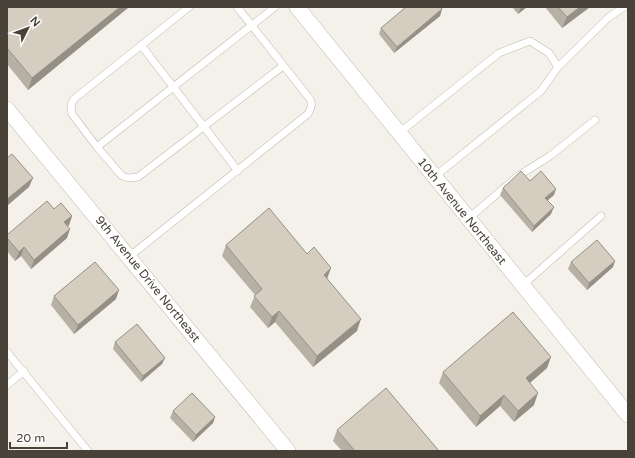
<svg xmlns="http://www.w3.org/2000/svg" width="635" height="458" font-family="'Varela Round',sans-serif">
<rect width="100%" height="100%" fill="#f4f1ea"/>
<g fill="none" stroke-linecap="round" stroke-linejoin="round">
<!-- service casing -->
<g stroke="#bfb9ac" stroke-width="8">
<path id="service" d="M189 7 74 99 71 105 72 114 97 147 275 7
M141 45 238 171
M558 67 609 17 624 7
M399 133 499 53 530 41 549 53 558 67 541 91 434 177
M97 147 122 176 129 178 138 177 283 66
M469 218 518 176 550 156 595 120
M130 256 308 114C311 108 313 105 310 99L237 7
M523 285 601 216
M7 352 88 451
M7 385 24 371"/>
</g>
<!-- minor casing -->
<g stroke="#bfb9ac" stroke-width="16">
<path id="minor" d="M297 7 628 415
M7 109 288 451"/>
</g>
<!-- service -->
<use href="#service" stroke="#fff" stroke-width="7"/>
<!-- minor -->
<use href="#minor" stroke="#fff" stroke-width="15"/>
</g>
<!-- wall -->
<path fill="#b7b0a5" d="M7 7H129L28 90 7 64Z
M512 7H527L518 14Z
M545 7H590L562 28Z
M442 9 440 16 394 53 379 34 381 28Z
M530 181 554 195 548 200 551 214 532 232 500 195 503 188Z
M54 209 72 216 69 225 68 226 67 238 31 269 21 256 15 261 7 251V235Z
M226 245 327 279 357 331 313 367 275 322 268 328 250 307 255 295 222 256Z
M571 262 613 267 587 290 568 269Z
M54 296 116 299 74 334 51 305Z
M115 342 162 364 141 382 113 349Z
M547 368 529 383 534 405 514 422 500 406 476 427 439 383 443 372Z
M173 411 215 417 213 423 193 442 170 418Z
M337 430 439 451H342L333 441Z"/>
<!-- shaded-wall -->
<path fill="#959086" d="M120 7H129L28 90 32 78Z
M521 7H527L518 14Z
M580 7H590L562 28 567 17Z
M442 9 440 16 394 53 397 47Z
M33 178 29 187 7 206V199Z
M556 189 554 195 543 204 545 198Z
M554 207 551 214 532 232 534 226Z
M72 216 69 225 61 231 64 222Z
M70 229 67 238 31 269 34 260Z
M24 247 21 256 15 261 19 252Z
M615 261 613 267 587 290 589 283Z
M331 268 327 279 324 275Z
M119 290 116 299 74 334 78 325Z
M279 311 275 322 268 328 272 317Z
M361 319 357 331 313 367 317 356Z
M551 357 547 368 522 390 526 378Z
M165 358 162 364 141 382 143 376Z
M538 393 534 405 514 422 518 411Z
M504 395 500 406 476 427 480 416Z
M215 417 213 423 193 442 196 435Z"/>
<!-- building -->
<path fill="#d5cdc0" stroke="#959086" d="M7 7H120L32 78 7 48Z
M406 7H441L442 9 397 47 381 28Z
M558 7H580L567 17Z
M12 154 33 178 7 199V158Z
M521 171 530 181 541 171 556 189 545 198 554 207 534 226 503 188Z
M47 201 54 209 61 203 72 216 64 222 70 229 34 260 24 247 19 252 7 238V235Z
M269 208 307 254 314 247 331 268 324 275 361 319 317 356 279 311 272 317 254 296 262 289 226 245Z
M597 240 615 261 589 283 571 262Z
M95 262 119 290 78 325 54 296Z
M513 312 551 357 526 378 538 393 518 411 504 395 480 416 443 372Z
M137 324 165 358 143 376 115 342Z
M386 388 439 451H355L337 430Z
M192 393 215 417 196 435 173 411Z"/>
<g text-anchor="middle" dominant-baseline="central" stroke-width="3" stroke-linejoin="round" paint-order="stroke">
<!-- street labels -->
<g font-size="12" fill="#484238" stroke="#fff">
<text transform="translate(462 211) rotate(51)">10th Avenue Northeast</text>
<text transform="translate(148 279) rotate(51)">9th Avenue Drive Northeast</text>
</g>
</g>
<!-- border -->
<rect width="635" height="458" fill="none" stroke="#484238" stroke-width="16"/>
<!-- north arrow -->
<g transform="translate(28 28) rotate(48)" stroke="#ffffff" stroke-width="3" paint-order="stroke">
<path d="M0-3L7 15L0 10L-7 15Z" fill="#484238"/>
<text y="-6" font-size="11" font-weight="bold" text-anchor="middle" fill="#484238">N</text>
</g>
<!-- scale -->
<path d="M10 442v6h57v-6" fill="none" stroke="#484238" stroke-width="2"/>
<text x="16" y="442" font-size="12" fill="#484238" stroke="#ffffff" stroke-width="3" paint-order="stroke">20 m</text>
</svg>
